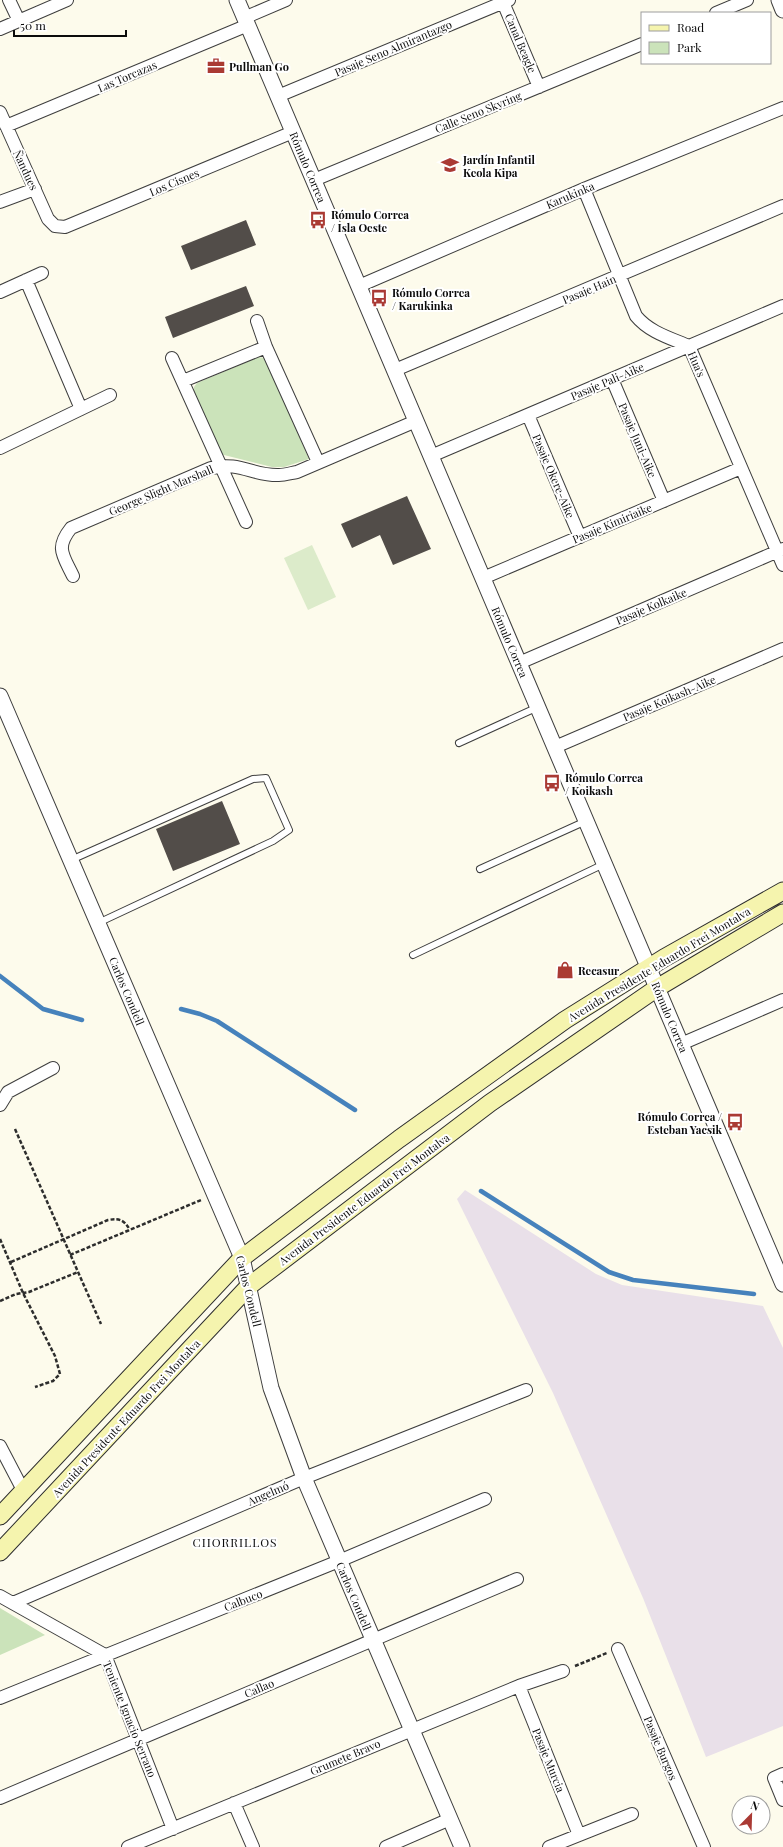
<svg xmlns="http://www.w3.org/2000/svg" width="783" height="1847" font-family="'Playfair Display',serif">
<rect width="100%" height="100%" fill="#fdfbec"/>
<!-- industrial -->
<path fill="#e9e0e9" d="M465 1190 596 1274 622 1285 763 1306 783 1348V1726L706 1757 643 1598 553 1393 457 1199Z"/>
<!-- green -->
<path fill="#cbe3ba" d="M259 357 264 358 267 362 309 459 284 467H272L220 454 194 392V387L197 383Z
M0 1608 45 1635 0 1655Z"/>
<!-- pitch -->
<path fill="#dcebca" d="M312 545 336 597 308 610 284 558Z"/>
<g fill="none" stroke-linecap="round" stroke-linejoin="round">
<!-- stream -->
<path stroke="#4682bc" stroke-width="4.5" d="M0 976 43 1009 82 1020
M181 1009 200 1014 217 1021 355 1110
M481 1191 609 1272 633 1280 754 1294"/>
</g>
<!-- building -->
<path fill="#524d49" d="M246 220 256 245 191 270 181 246Z
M246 286 254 306 173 338 165 317Z
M407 496 431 549 393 565 380 535 352 548 341 524Z
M222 801 240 844 173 871 156 829Z"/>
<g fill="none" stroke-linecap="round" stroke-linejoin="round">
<!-- service casing -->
<g stroke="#3e3e3e" stroke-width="8">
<path id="service" d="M459 743 538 707
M71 860 253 779 266 778 289 830 273 841 98 923
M480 869 586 821
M413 955 604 864"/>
</g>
<!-- minor casing -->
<g stroke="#3e3e3e" stroke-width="14">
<path id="minor" d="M9 0 19 21
M502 0 539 87
M716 13 747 0
M244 18 286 0
M0 29 67 0
M278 96 509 0
M0 112 48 219 55 226 65 227 293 132
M6 126 248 25
M314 180 642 44
M584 189 636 316C649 332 670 338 689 346L783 565
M0 202 35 189
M26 280 81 409
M359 286 584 189 783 108
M0 292 42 273
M257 321 266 347 318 462
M172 358 246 522
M395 370 783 206
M612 379 664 501
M183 381 266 347
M528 415 580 537
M0 448 110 395
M431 456 783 306
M73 576C63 555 55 548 71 528L211 468C240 461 253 476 279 475 285 475 291 473 297 472L416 421
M483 578 741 468
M519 663 783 549
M555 747 783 649
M681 1044 783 1000
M0 1105 8 1092 53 1068
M0 1446 24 1492
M0 1596 105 1655 173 1829
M13 1603 304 1478 526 1390
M618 1649 704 1847
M519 1686 579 1835
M0 1698 339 1561 485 1499
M783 1774 774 1778 783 1800
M0 1798 517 1579
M234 1803 253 1847
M128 1847 519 1686 563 1671
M386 1847 450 1819
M549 1847 632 1814"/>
</g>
<!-- tertiary casing -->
<g stroke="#3e3e3e" stroke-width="17">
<path id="tertiary" d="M237 0 783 1284
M779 0 783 10
M0 696 242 1258 271 1388 304 1478 462 1847"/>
</g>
<!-- secondary casing -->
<g stroke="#2d2d2d" stroke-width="19">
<path id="secondary" d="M0 1516 242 1258 399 1139 565 1020 664 958 783 891
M0 1552 249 1286 490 1103 657 988 783 913"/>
</g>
<!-- path -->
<path stroke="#2d2d2d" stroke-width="2.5" stroke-dasharray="4 2" stroke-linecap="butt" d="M15 1129 101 1324
M0 1239 23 1293 55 1356 60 1374 53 1381 35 1387
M70 1255 201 1200
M11 1262 108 1220C120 1218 124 1220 130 1230
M0 1301 16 1294 29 1292 78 1272
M575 1666 607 1653"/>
<!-- service -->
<use href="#service" stroke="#fff" stroke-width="6"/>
<!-- minor -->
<use href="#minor" stroke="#fff" stroke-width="12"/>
<!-- tertiary -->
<use href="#tertiary" stroke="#fff" stroke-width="15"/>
<!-- secondary -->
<use href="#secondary" stroke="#f5f4ae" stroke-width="17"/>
</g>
<!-- icons -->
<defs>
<g id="office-bare" transform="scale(1.38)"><path d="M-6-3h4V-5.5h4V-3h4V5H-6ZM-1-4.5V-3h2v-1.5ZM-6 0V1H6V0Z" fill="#aa3a34" stroke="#fff" stroke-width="2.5" paint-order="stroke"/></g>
<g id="school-bare" transform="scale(1.38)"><path d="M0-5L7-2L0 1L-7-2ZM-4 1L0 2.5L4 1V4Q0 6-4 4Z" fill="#aa3a34" stroke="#fff" stroke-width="2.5" paint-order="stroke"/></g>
<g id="bus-bare" transform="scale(1.38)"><path d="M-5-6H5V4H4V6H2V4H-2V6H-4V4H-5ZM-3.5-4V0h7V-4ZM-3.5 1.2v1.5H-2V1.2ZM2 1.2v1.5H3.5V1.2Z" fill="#aa3a34" stroke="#fff" stroke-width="2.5" paint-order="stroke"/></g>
<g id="shop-bare" transform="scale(1.38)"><path d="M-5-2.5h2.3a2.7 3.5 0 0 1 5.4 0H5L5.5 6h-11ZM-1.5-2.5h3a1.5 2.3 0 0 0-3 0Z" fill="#aa3a34" stroke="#fff" stroke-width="2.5" paint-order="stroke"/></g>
</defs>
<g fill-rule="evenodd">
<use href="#office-bare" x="216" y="66"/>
<use href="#school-bare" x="450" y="165"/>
<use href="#bus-bare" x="318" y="220"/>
<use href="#bus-bare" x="379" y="298"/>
<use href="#bus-bare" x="552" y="783"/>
<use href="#shop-bare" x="565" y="970"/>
<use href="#bus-bare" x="735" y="1122"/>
</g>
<g text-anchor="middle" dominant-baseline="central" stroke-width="4" stroke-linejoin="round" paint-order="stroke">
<!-- street labels -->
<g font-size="11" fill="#0b0b0b" stroke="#fff">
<text transform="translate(521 43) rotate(67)">Canal Beagle</text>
<text transform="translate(393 48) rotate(-23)">Pasaje Seno Almirantazgo</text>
<text transform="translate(127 76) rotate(-23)">Las Torcazas</text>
<text transform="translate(478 112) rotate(-22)">Calle Seno Skyring</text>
<text transform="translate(308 167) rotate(67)">Rómulo Correa</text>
<text transform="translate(26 170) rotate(65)">Ñandues</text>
<text transform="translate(174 182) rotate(-23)">Los Cisnes</text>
<text transform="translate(570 195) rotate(-23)">Karukinka</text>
<text transform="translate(589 289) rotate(-23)">Pasaje Hain</text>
<text transform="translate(697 364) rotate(67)">Hua's</text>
<text transform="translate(607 381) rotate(-23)">Pasaje Pali-Aike</text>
<text transform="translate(638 440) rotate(67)">Pasaje Juni-Aike</text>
<text transform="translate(554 476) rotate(67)">Pasaje Okere-Aike</text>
<text transform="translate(161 490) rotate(-23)">George Slight Marshall</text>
<text transform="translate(612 523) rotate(-23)">Pasaje Kimiriaike</text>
<text transform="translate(651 606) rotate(-23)">Pasaje Kolkaike</text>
<text transform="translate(510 642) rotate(67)">Rómulo Correa</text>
<text transform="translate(669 698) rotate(-23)">Pasaje Koikash-Aike</text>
<text transform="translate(659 964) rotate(-31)">Avenida Presidente Eduardo Frei Montalva</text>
<text transform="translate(127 991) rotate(67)">Carlos Condell</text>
<text transform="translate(670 1017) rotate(67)">Rómulo Correa</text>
<text transform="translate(364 1199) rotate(-37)">Avenida Presidente Eduardo Frei Montalva</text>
<text transform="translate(249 1291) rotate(76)">Carlos Condell</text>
<text transform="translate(126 1418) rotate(-47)">Avenida Presidente Eduardo Frei Montalva</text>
<text transform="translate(268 1493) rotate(-23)">Angelmó</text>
<text transform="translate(354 1596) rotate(67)">Carlos Condell</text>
<text transform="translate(243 1600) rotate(-22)">Calbuco</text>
<text transform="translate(259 1688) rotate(-23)">Callao</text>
<text transform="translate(130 1719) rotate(68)">Teniente Ignacio Serrano</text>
<text transform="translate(661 1748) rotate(67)">Pasaje Burgos</text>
<text transform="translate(345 1757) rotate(-23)">Grumete Bravo</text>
<text transform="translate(549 1760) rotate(68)">Pasaje Murcia</text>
</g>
<!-- poi labels -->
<g font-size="11" font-weight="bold" fill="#0b0b0b" stroke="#fff" text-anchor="start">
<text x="229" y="66">Pullman Go</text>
<text x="463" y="159">Jardín Infantil<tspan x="463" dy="13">Keola Kipa</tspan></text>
<text x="331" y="214">Rómulo Correa<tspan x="331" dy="13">/ Isla Oeste</tspan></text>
<text x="392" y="292">Rómulo Correa<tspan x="392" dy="13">/ Karukinka</tspan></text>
<text x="565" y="777">Rómulo Correa<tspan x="565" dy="13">/ Koikash</tspan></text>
<text x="578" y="970">Recasur</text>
<text x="722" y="1116" text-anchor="end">Rómulo Correa /<tspan x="722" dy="13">Esteban Yacsik</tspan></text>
</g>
<!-- neighbourhood labels -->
<g font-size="12" letter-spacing="1" fill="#0b0b0b" stroke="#fff">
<text x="235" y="1542">CHORRILLOS</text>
</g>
</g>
<!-- legend -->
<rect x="641" y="12" width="130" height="52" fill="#ffffff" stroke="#9d9d9d"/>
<rect x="649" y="25" width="20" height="6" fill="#f5f4ae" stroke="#9d9d9d"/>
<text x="677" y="32" font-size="12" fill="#0b0b0b">Road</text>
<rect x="649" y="42" width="20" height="12" fill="#cbe3ba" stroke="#9d9d9d"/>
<text x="677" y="52" font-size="12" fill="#0b0b0b">Park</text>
<!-- north arrow -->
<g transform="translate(751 1815) rotate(23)"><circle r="19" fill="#ffffff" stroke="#9d9d9d"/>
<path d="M0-3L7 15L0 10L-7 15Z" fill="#aa3a34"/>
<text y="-6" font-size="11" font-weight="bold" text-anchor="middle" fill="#0b0b0b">N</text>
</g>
<!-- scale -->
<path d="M14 30v6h112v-6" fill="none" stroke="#0b0b0b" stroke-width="2"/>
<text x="20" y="30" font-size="12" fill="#0b0b0b" stroke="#ffffff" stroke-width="3" paint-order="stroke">50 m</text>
</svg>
